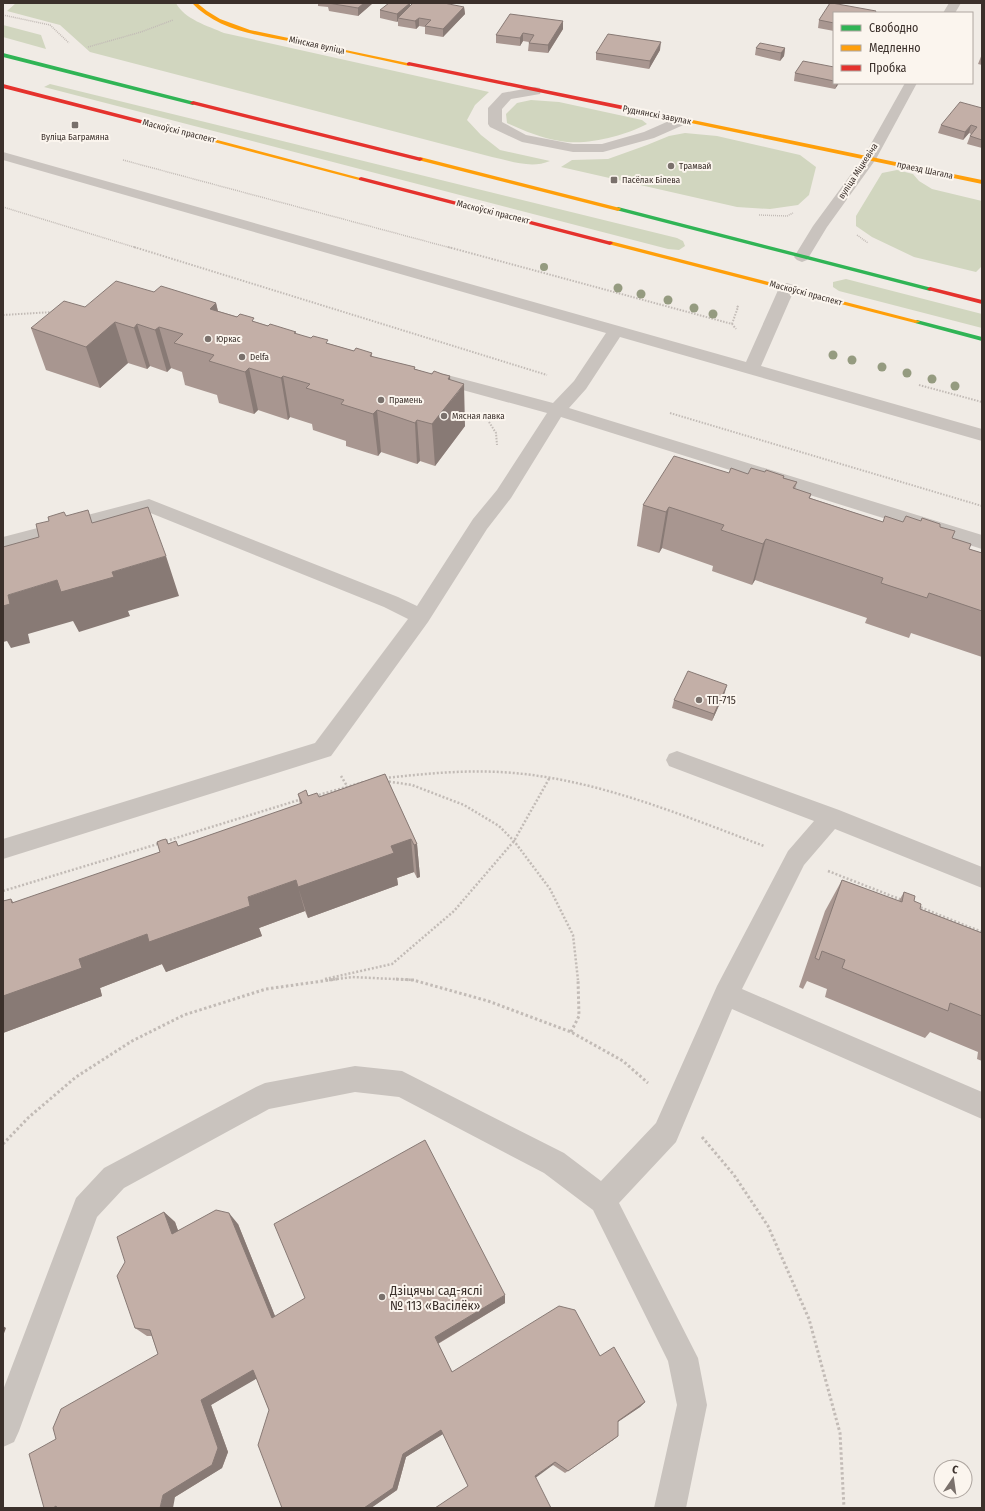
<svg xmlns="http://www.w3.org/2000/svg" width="985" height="1511" font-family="'Fira Sans Condensed',sans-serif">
<rect width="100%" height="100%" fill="#f0ebe5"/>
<!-- green -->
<path fill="#d1d6bf" d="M16 3H176C184 19 208 26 224 33L489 92 475 105 467 120 481 135 500 150 550 161C531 169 511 161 492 157L90 52 60 25 7 11Z
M3 25 41 35 46 49 3 37Z
M50 84 677 238 683 241 685 246 679 250 668 249 44 87Z
M531 100 559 102 642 120 647 124C625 136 585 146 560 141 542 138 524 131 507 123L506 114 517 103Z
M685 133 717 136 800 155 816 167 809 195 798 205 770 209 737 207 561 167 572 160 608 159 647 145 669 136Z
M897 170 913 174 919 181 932 189 982 201V266L976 272 914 257 872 237 856 226V216L882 173Z
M846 279 982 314V328L839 291 833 287V282Z"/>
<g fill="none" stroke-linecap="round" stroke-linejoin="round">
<!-- path-far3 -->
<path stroke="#c2bbb6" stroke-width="1.5" stroke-dasharray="1 1" stroke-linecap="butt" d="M3 15 50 25 69 43
M88 47 141 32 173 20
M123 160 451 248
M3 207 137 248
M759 215 787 216 793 213
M857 235 868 243"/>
<!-- path-far2 -->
<path stroke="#c2bbb6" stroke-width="2" stroke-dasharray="1.5 1.5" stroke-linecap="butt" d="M134 247 547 375
M448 247 732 324 736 329
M3 315 53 312
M732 324 738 307 737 306
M919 385 982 402
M670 413 982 506
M489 422 496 433 497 445"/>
<!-- path-far1 -->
<path stroke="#c2bbb6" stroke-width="2.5" stroke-dasharray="2 2" stroke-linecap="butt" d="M341 776 347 786
M385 778C423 774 461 770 500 772 592 777 679 814 764 846
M385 781 412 785 464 805 499 826 514 841 550 889 573 935 578 980
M315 796 364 782
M166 841 302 799
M828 871 902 900
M3 891 161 843
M917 906 982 932
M325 979 392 964 454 911 514 841 550 777
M329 980 352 977 414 980"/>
<!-- path -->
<path stroke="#c2bbb6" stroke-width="3" stroke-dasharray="2.5 2.5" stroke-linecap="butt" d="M396 979 413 980 488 1001 571 1032 623 1061 648 1083
M571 1032 579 1016 578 979
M702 1137 734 1175 768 1226 809 1319 840 1433 844 1508
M3 1144 29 1117 76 1077 132 1041 184 1015 266 989 337 979"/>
<!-- lane -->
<path fill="#c9c3be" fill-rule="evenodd" d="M535 87 540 88 541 91 540 94 511 99 502 109V122L526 135 573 144H602L644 132 678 117H688L690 120 688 123 654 138 603 152H573L522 142 490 127 488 124V108L502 93Z
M3 152 746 362 779 288 781 285 787 283 793 285 795 288 761 366 982 429V441L620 337 586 389 569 408 982 535V549L561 417 511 498 487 529 428 622 331 756 3 859V839L315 743 408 619 384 607 148 512 3 551V537L149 499 398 597 417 606 473 519 497 490 547 413 430 381 428 377 430 373 436 372 553 403 574 381 606 333 3 160Z
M677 751 839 810 982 867V888L835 829 804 865 742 989 982 1092V1119L732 1009 676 1142 619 1203 698 1358 707 1405 686 1508H654L677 1405 668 1361 593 1210 544 1173 399 1097 355 1092 269 1109 124 1188 97 1217 19 1431 14 1442 3 1447V1390L76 1198 104 1168 256 1087 265 1083 355 1066 402 1071 564 1153 601 1181 656 1123 717 986 788 851 814 821 669 766 666 760 669 754Z"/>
<!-- street -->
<path fill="#c9c3be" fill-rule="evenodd" d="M949 3H961L955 13H943Z
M905 83H917L876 159 827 227 807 260 802 262 797 260 794 257 813 226 863 158Z"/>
<!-- fast -->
<path fill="#30b455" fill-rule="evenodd" d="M3 53 195 102 196 103 193 105 3 57Z
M618 207 932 288 933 289 930 291 616 210 615 209Z
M917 320 982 337V341L915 323 914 322Z"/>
<!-- slow -->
<path fill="#ff9f0a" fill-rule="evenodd" d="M192 3H197L207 11 220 19 250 30 412 64 409 66C376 59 343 51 311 45 271 37 221 34 192 3Z
M688 119 982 180V184L686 122V120Z
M153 124H157L364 179 359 180 153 126Z
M420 157 620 208 621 209 618 211 418 160 417 159Z
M610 241 919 321 920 322 915 323 608 244V242Z"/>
<!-- jam -->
<path fill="#e5322d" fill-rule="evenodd" d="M409 62 688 119 691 121 688 123 407 65V63Z
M3 84 157 124 158 125 155 127 3 88Z
M193 101 422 158 423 159 420 161 191 104 190 103Z
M361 177 612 242 613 243 610 245 359 180V178Z
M930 287 982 300V304L928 290 927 289Z"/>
</g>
<!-- trees -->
<g fill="#959b80">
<circle cx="544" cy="267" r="4"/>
<circle cx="618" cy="288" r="4.5"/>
<circle cx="641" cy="294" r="4.5"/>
<circle cx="668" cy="300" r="4.5"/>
<circle cx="694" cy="308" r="4.5"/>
<circle cx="713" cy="314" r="4.5"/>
<circle cx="833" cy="355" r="4.5"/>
<circle cx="852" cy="360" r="4.5"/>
<circle cx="882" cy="367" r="4.5"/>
<circle cx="907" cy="373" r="4.5"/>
<circle cx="932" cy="379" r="4.5"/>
<circle cx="955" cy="386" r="4.5"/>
</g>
<!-- wall -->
<path fill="#a89690" d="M318 3H373L358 16 329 11 328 7 318 6Z
M410 3V6L464 7 465 14 443 37 425 34V27L419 26 416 29 398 26V21L397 22 380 18V10Z
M834 13V31L818 28 819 20Z
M563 21V29L548 53 528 51 529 42 523 41 520 46 496 43V35Z
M756 48H785L784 56 780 61 755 55Z
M660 50 649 69 596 60V53Z
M982 54V65L978 64Z
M834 67V83H839L835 89 794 81 795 73Z
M982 108V148L967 144 970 136 971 134 969 133 963 140 938 133 941 125Z
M154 292 216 303 218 311 354 351 372 353V357L415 367V369L450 380 465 426 435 466 420 461 417 464 381 452 378 456 346 446V441L313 430 312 424 290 417 288 420 258 410 254 414 219 403 217 395 185 385 182 372 171 368 167 372 150 366 147 369 128 363 100 388 46 370 31 328 85 307Z
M765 472 784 476V478L797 482 795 489 811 494 810 498 883 522H903L940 527 952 538 969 549 982 553V657L911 633 909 638 865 623 867 618 755 580 752 585 712 571 713 566 662 548 659 553 637 546 643 505 729 473 748 474Z
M725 692 712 721 672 708 674 700Z
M385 774 417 844 420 877 417 878 414 872 397 878 398 885 308 918 305 911 259 928 262 936 166 972 162 964 100 988 102 996 3 1033V900L4 901 11 899 14 903 160 852 169 843 178 846 300 804 298 794 319 797Z
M842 880 899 901 904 892 914 901 920 909 982 933V1061L977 1059 978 1052 930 1032 925 1038 825 997 827 989 807 981 803 989 799 987 825 911Z
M164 1212 175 1222 178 1231 238 1224 275 1316 505 1303 438 1344 452 1372 600 1356 645 1402 640 1407 618 1422V1436L613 1440 565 1473 553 1465 468 1486 443 1434 406 1457 397 1490 371 1508H282L269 1410 256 1378 211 1405 228 1452 222 1468 175 1497 56 1439 158 1354 152 1336H147L135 1328Z"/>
<!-- shaded-wall -->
<path fill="#887a75" d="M364 3H373L358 16V8Z
M410 3V11L398 18V21L397 22V14Z
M464 7 465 14 443 37V29Z
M419 18V26L416 29 415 21Z
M563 21V29L548 53V45Z
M523 33V41L520 46V38Z
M661 42 660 50 649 69 650 61Z
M785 48 784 56 780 61 781 53Z
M837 83H839L835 89Z
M971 125 969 133 963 140 965 132Z
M216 303 225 344 210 309Z
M115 322 128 363 100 388 86 347Z
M137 324 150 366 147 369 134 328Z
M159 327 171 368 167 372 155 330Z
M249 368 258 410 254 414 245 372Z
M283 376 290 417 288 420 281 378Z
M450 376 451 401 464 384 465 426 435 466 432 424 448 379Z
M377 410 381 452 378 456 373 414Z
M417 420 420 461 417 464 415 423Z
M669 507 662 548 659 553 666 512Z
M766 539 755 580 752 585 763 544Z
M166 556 179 596 128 611 130 616 79 632 73 621 28 634 30 643 11 648 7 641 3 642V606L8 595 57 580 112 572Z
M727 685 725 692 712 721 714 714Z
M411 839 414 872 397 878 398 885 308 918 298 887 391 846Z
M417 844 420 877 417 878 414 845Z
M296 880 305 911 259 928 262 936 166 972 162 964 100 988 102 996 3 1033V996L79 959Z
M164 1212 175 1222 183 1244 172 1234Z
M229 1213 238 1224 279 1326 272 1318Z
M505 1295V1303L437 1344 435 1337Z
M3 1326 6 1328 3 1336Z
M253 1370 261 1376 211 1405 228 1452 222 1468 175 1497 173 1508H160L163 1495 201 1400Z
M645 1402 640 1407 613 1425 618 1421Z
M441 1430 443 1434 406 1457 397 1490 371 1508H364L403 1454Z
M618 1436 613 1440 565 1473 568 1471Z
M555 1462 553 1465 534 1479 535 1476Z"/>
<!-- building -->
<path fill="#c3afa7" stroke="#887a75" d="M328 3H364L358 8Z
M389 3H410L397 14 380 10Z
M413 3H444L464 7 443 29 425 26 431 20 419 18 415 21 398 18Z
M830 3H832L876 11 875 13H834V23L819 20Z
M510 14 563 21 548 45 529 43 534 35 523 33 520 38 496 35Z
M608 34 661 42 650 61 596 53Z
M760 43 785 48 781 53 756 48Z
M803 61 834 67V81L795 73Z
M960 102 982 108V140L970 136 977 127 971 125 965 132 941 125Z
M116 281 154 292 161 286 216 303 210 309 237 317 240 314 254 318 252 321 268 326 270 324 296 332 294 333 311 338 313 336 328 340 326 343 354 351 356 348 372 353 370 356 415 367 414 369 432 374 434 371 442 374 450 376 448 379 464 384 432 424 417 420 415 423 377 410 373 414 341 404 344 400 306 388 310 384 283 376 281 378 249 368 245 372 209 361 214 355 174 343 183 334 159 327 155 330 137 324 134 328 115 322 86 347 31 328 64 301 85 307Z
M674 456 729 473 731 468 748 474 751 468 765 472 766 470 784 476 783 478 797 482 793 488 811 494 809 498 883 522 885 516 903 522 906 516 921 521 922 518 940 524V527L955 531 952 538 971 544 969 549 982 553V611L929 593 927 598 881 583 883 578 766 539 763 544 721 530 724 525 669 507 666 512 643 505Z
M148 507 166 556 112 572 114 577 61 592 57 580 8 595 10 604 3 606V547L39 537 36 524 49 521 48 517 64 512 66 516 88 510 92 523Z
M688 671 727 685 714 714 674 700Z
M385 774 417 844 414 845 411 839 391 846 394 853 298 887 296 880 248 897 250 906 149 942 147 934 79 959 82 968 3 996V901L11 899 12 903 160 852 157 842 162 840 166 839 168 844 176 841 178 846 302 803 298 794 306 790 308 796 317 793 319 797Z
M842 880 902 902 904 892 915 896 914 901 921 904 920 909 982 933V1016L950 1003 948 1011 842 968 845 960 822 951 819 960 815 958Z
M425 1140 505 1295 435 1337 452 1372 559 1306 575 1310 600 1356 614 1347 645 1402 618 1421V1436L568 1471 555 1462 535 1476 551 1508H435L468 1486 441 1430 403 1454 393 1488 364 1508H282L258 1445 269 1410 253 1370 201 1400 218 1448 212 1465 163 1495 160 1508H57L56 1506 53 1508H44L29 1454 56 1439 53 1428 61 1409 158 1354 150 1330 135 1328 117 1276 125 1262 117 1237 164 1212 172 1234 216 1210 229 1213 272 1318 305 1298 274 1224Z"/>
<!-- markers -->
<g fill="#7a716c" stroke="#fbf5ee" stroke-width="1.5">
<rect x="71" y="121" width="8" height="8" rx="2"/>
<circle cx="671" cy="166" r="4"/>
<rect x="610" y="176" width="8" height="8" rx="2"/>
<circle cx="208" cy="339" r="4"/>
<circle cx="242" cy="357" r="4"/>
<circle cx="381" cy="400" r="4"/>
<circle cx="444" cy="416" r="4"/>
<circle cx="699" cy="700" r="4"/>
<circle cx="382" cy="1297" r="4"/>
</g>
<g text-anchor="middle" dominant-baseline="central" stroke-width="4" stroke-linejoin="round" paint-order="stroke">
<!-- far-street labels -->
<g font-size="9" fill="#3b302b" stroke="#fbf5ee">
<text transform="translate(317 45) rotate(12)">Мінская вуліца</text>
<text transform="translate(657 115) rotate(11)">Руднянскі завулак</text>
<text transform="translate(179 131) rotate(14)">Маскоўскі праспект</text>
<text transform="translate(925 170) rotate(12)">праезд Шагала</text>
<text transform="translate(858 171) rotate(-57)">вуліца Міцкевіча</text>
<text transform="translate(493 212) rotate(14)">Маскоўскі праспект</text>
<text transform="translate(806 293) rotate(15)">Маскоўскі праспект</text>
</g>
<!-- far-poi labels -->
<g font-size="9" fill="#3b302b" stroke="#fbf5ee" text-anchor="start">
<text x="75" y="137" text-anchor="middle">Вуліца Баграмяна</text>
<text x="679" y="166">Трамвай</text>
<text x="622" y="180">Пасёлак Білева</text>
<text x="216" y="339">Юркас</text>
<text x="250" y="357">Delfa</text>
<text x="389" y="400">Прамень</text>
<text x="452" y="416">Мясная лавка</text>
</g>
<!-- poi labels -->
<g font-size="11" fill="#3b302b" stroke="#fbf5ee" text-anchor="start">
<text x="707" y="700">ТП-715</text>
</g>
<!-- near-poi labels -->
<g font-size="13" fill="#3b302b" stroke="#fbf5ee" text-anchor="start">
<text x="390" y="1290">Дзіцячы сад-яслі<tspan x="390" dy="15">№ 113 «Васілёк»</tspan></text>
</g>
</g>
<!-- border -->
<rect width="985" height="1511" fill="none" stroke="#3b302b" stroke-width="8"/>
<!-- legend -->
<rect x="833" y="12" width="140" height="72" fill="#fbf5ee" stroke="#aea6a0"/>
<rect x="841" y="25" width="20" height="6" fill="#30b455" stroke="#aea6a0"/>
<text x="869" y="32" font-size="12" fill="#3b302b">Свободно</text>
<rect x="841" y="45" width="20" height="6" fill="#ff9f0a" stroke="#aea6a0"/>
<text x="869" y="52" font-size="12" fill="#3b302b">Медленно</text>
<rect x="841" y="65" width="20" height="6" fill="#e5322d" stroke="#aea6a0"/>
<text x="869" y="72" font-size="12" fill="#3b302b">Пробка</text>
<!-- north arrow -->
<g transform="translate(953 1479) rotate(13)"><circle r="19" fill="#fbf5ee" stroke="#aea6a0"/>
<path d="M0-3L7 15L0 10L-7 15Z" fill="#7a716c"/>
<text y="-6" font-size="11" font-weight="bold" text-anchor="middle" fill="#3b302b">С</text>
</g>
</svg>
